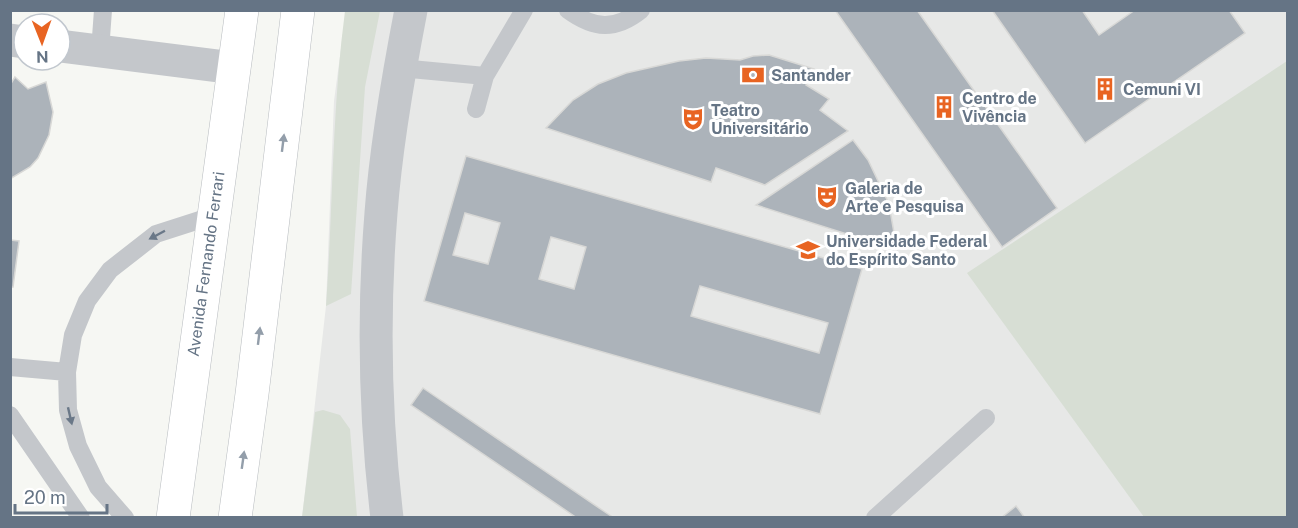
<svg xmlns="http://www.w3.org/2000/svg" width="1298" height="528" font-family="'Public Sans',sans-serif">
<rect width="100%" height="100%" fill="#f6f7f3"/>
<!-- built -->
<path fill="#e7e8e7" d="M346 11H1287V517L302 518 326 306 334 101Z"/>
<!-- green -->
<path fill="#d7ded4" d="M345 11H380L365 87 351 294 326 306C333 207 332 109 345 11Z
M1287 61V517H1144L967 273Z
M323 410 340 415 350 429 357 517H302L315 412Z"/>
<!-- building -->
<path fill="#acb3ba" stroke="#d8d8d6" stroke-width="1.5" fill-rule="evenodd" d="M835 10H917L1057 208 1002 247Z
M992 10H1082L1099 35 1135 10H1229L1245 33 1085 143Z
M769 55 814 69 806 85 829 99 820 110 848 131 765 185 716 168 711 182 546 128 573 100 598 84 626 73 679 61 706 58 740 60 753 56Z
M15 77 28 89 46 82 53 112 49 135 38 158 30 167 10 179V85Z
M853 140 868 160 889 204 897 250 756 205Z
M466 156 862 269 820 414 424 301ZM465 213 500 223 488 264 453 255ZM551 237 586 247 574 289 539 279ZM700 286 828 323 819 353 691 316Z
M10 240 19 241 13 287H10Z
M423 388 605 512 614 518H577L411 405Z
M1016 506 1025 518H1001Z"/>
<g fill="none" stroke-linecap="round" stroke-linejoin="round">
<!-- primary casing -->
<g stroke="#b7bbbf" stroke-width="34">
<path id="primary" d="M173 518 242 10
M235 518 252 394 298 10"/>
</g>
<!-- lane -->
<path stroke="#c4c7cb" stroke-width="18" d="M568 10C594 29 615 31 641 10
M100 51 103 10
M400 68 485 76
M476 109 485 76 524 10
M10 367 67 372
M10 415 81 518
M125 518 98 487 78 446 68 410 67 372 73 335 87 301 110 270 156 234 212 216
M875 518 986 418"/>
<!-- street -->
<path stroke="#c4c7cb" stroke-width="33" d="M10 40 24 42
M60 46 234 68
M387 518C375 418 373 313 381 213 386 145 398 77 411 10"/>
<!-- primary -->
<use href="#primary" stroke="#fff" stroke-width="33"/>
</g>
<!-- one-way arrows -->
<defs><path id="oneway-solid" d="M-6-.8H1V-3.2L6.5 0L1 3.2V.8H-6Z" transform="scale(1.5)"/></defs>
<g fill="#939eaa">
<use href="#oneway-solid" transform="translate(283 143) rotate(-83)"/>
<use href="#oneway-solid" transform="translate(259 336) rotate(-83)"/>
<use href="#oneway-solid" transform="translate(243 460) rotate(-82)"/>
</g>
<g fill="#6a7888">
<use href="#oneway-solid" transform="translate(157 235) rotate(152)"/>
<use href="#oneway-solid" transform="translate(70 416) rotate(77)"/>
</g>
<!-- icons -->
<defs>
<g id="bank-bare" transform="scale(1.8)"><path d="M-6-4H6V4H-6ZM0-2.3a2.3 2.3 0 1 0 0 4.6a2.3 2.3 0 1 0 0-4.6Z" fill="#e86422" stroke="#fff" stroke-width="2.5" paint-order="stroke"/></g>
<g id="building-bare" transform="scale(1.8)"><path d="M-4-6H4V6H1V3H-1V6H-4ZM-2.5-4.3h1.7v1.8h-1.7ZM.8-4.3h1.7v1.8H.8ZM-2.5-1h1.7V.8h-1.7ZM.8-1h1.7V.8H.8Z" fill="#e86422" stroke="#fff" stroke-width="2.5" paint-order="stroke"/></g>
<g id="theatre-bare" transform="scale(1.8)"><path d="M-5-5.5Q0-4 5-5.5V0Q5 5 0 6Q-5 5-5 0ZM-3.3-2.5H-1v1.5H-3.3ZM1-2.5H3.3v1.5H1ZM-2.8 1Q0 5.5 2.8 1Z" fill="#e86422" stroke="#fff" stroke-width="2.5" paint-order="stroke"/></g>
<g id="university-bare" transform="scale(1.8)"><path d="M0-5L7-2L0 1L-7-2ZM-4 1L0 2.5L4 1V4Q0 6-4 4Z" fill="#e86422" stroke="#fff" stroke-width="2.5" paint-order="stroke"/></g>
</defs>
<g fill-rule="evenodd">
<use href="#bank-bare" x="753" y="75"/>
<use href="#building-bare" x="1105" y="89"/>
<use href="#building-bare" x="944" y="107"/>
<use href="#theatre-bare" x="693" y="119"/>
<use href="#theatre-bare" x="827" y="197"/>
<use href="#university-bare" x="808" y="250"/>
</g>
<g text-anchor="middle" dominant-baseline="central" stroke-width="6" stroke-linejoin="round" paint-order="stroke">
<!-- poi labels -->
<g font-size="16" font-weight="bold" fill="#657485" stroke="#fff" text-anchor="start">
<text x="771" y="75">Santander</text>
<text x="1123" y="89">Cemuni VI</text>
<text x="962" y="98">Centro de<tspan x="962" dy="18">Vivência</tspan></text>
<text x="711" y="110">Teatro<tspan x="711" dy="18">Universitário</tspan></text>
<text x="845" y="188">Galeria de<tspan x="845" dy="18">Arte e Pesquisa</tspan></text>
<text x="826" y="241">Universidade Federal<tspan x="826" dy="18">do Espírito Santo</tspan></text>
</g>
<!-- street labels -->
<g font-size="16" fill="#657485" stroke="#fff">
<text transform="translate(206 264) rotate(-82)">Avenida Fernando Ferrari</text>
</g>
</g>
<!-- border -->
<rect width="1298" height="528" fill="none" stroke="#657485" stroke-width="24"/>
<!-- north arrow -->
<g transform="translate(42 42) rotate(179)"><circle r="28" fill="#ffffff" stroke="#c1c7ce" stroke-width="1.5"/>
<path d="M0-4.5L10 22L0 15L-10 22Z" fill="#e86422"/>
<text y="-9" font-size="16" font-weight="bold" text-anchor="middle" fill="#657485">N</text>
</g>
<!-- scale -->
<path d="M15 504v9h92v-9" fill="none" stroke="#657485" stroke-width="3"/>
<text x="24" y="504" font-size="18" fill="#657485" stroke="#ffffff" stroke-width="4.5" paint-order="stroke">20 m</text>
</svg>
